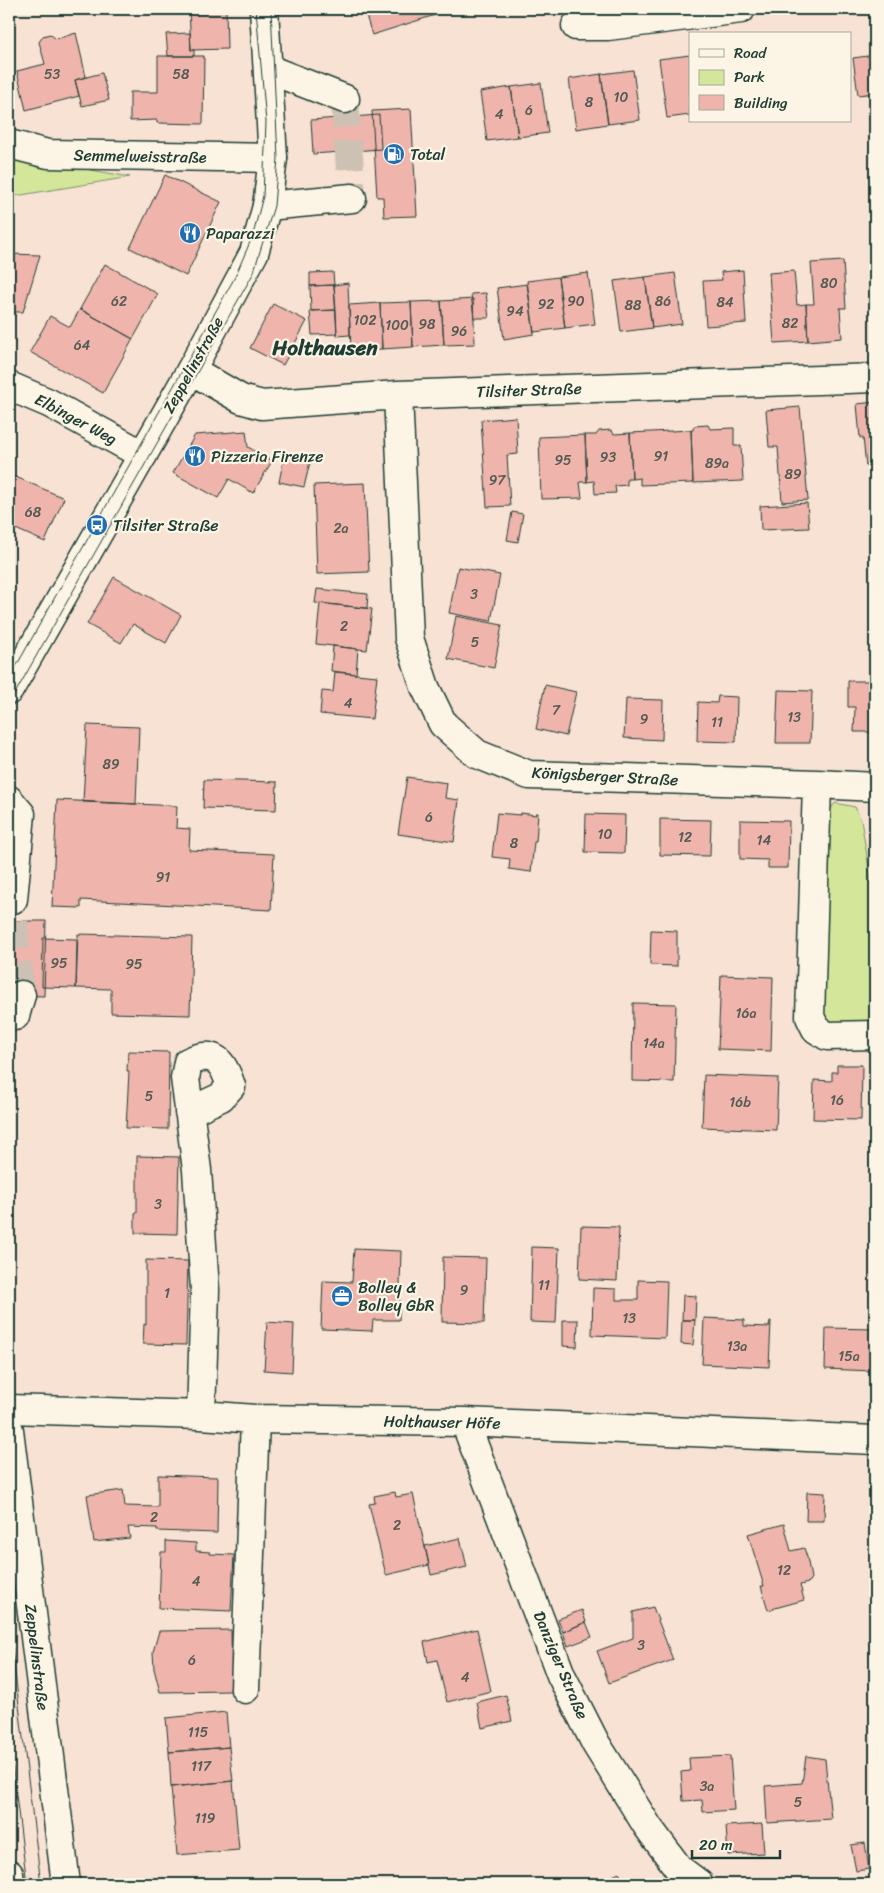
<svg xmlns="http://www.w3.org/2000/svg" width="884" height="1893" font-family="Sriracha,sans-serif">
<rect width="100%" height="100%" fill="#f8e2d4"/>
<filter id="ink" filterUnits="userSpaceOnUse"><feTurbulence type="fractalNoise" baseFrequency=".02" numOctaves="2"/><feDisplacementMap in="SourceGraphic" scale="10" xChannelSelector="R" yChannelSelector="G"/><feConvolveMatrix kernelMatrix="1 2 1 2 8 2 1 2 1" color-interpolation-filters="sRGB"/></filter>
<g filter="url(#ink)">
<!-- green -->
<path fill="#d4e69a" stroke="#7a9267" d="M9 154 13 156 130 177 9 197Z
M835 803 855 807 861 820 875 904V1026L829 1023 818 1007 825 817Z"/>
<!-- building -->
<path fill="#efb4ab" stroke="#1f3d34" d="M189 9H226L227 49 191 50Z
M364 9H454L372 35Z
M76 33 86 77 75 80 79 96 26 110 17 71 45 64 39 42 43 36 50 34 56 39Z
M190 33 191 50H194V56H168L166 34Z
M690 55V115L667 118 659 59Z
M875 55V93L858 95 853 58Z
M158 56H204L203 124 157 123V120L130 121V92H158Z
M633 70 640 120 608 124 601 74Z
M102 73 109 100 82 106 75 80Z
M601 74 608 124 576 129 569 79Z
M541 83 548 133 518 137 511 87Z
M511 87 518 137 487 141 480 92Z
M411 109 417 216 384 217 383 197H377L372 111Z
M379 115 381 149 313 154 311 120Z
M165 175 221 202 186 276 130 248Z
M9 254 40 255 23 312H9Z
M843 261 846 308H840L842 338 808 341 806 304H814L811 263Z
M105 264 158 294 133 339 80 309Z
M743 270 746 323 706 326 703 281 722 280 721 272Z
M794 271 797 305 806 304 808 341 774 343 769 273Z
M333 272 334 285 310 286V273Z
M588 273 595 324 565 328 558 277Z
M675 273 682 324 652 328 645 277Z
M558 277 565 328 534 332 527 281Z
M645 277 652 328 621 332 614 281Z
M348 283 350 335 337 336 334 285Z
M527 284 534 334 504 339 497 288Z
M334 285 336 310 311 311 310 286Z
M486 293 489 318H474L471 294Z
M473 299 475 344 444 345 441 301Z
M441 301 444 345 413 347 411 302Z
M411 302 413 347 382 349 380 303Z
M380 303 382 349 351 350 349 305Z
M273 304 307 321 283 365 250 348Z
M80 309 133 339 103 393 30 352 50 316 70 327Z
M336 310 337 334 312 335 310 311Z
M875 402V465L866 466 863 438H860L857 404Z
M800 407 808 500 782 502 778 447H769L766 410Z
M516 417 518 454 507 455 510 506 487 507 481 420Z
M708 425 710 429 734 428V446H741L743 481 693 483 691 430H693L694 426Z
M611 430 614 434 630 433 632 479H627V485L615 486 616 493 595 494 594 481 587 482 585 435H596L599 431Z
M691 430 693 483 640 485V478L632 479 630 433Z
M246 431 248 447 272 461 253 493 229 479 218 498 173 473 195 435Z
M585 435 587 482H580L582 498 541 499 539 437Z
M284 457 310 462 304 487 279 482Z
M9 474 64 498 45 542 9 526Z
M365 483 369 572 317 574 314 485Z
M807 503 809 528 761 530 760 506Z
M512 512 523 514 518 542 507 540Z
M458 567 500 575 491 621 449 613Z
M114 577 181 615 166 643 133 624 121 643 87 624Z
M317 589 368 594 367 608 315 603Z
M320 603 372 609 367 650 316 644Z
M456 616 502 625 494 668 448 659Z
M333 646 358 649 356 674 331 671Z
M335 672 377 676 372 719 320 714 322 691 333 692Z
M848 681H875V732H854L855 707H848Z
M545 685 576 692 566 736 536 729Z
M778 690 812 691 810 743H776Z
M718 696 737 697 736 742 697 741 698 702 717 703Z
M626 699 663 700 662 740 624 738Z
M87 725 139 727 136 804 83 802Z
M407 777 447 783 445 798 459 800 454 842 398 834Z
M204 780 277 782 276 810 203 808Z
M57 800 177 806 176 828 190 829 189 850 274 854 271 910 81 900V908L52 907Z
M497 813 520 815 521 813 536 815V813H538L536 842H534L531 872 509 869 510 859 492 857Z
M586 814 625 815 624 853 585 852Z
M660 819 711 820 710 856 660 855Z
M740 820 789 821 788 868H768V860L740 859Z
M9 921H46L44 996 9 995Z
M651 930 677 931V966L650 965Z
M78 934 192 937 190 1015 111 1013V989L76 988Z
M43 938 77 939 76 988 42 987Z
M721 975 773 977 771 1051 718 1049Z
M633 1003 676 1004 674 1082 632 1081Z
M128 1051 169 1052 168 1129 126 1128 129 1071H127Z
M837 1065H862L861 1120 813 1119 814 1080 832 1081V1072H837Z
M704 1075 778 1078 776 1130 702 1127Z
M137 1156 179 1157 177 1234 135 1233V1214L137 1213Z
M581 1226 619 1227 617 1281 579 1279Z
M532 1247 559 1248 556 1323 530 1322Z
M354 1249 401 1251 399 1320H373L372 1331 321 1329 323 1281 352 1282Z
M443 1257 486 1258 484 1323 442 1322Z
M146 1260 188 1261 186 1345 143 1344 144 1324 146 1325Z
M638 1280 667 1281 665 1338 592 1335 593 1288 616 1289V1300H638Z
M683 1295 696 1296 695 1320H682Z
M704 1318 744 1320V1326L769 1327 770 1321H771L769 1367 702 1364Z
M563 1320H578L577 1347 563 1346Z
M682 1320H695L693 1345 681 1344Z
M267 1322 294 1324 292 1372 264 1370Z
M826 1328 875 1329 873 1371 825 1369Z
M158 1475 218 1477 217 1533 157 1531V1528L128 1527 130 1538 94 1542 87 1495 123 1490 125 1506 158 1507Z
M395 1492 396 1497 413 1494 429 1565 386 1575 369 1504 375 1503 374 1496Z
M807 1492 825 1493 824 1521H806Z
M784 1524 791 1551 804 1548 807 1557 811 1578 808 1583 800 1585 804 1600 768 1610 761 1586H764L748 1534Z
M460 1538 467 1567 431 1575 425 1546Z
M166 1541 196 1543V1551L210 1552V1554L234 1555 231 1611 159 1608 161 1552H166Z
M653 1607 673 1660 609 1683 597 1651 633 1638V1612Z
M582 1610 586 1622 563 1632 558 1619Z
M586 1622 592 1637 568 1646 563 1632Z
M477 1629 491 1691 447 1702 437 1660 428 1662 424 1642Z
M231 1630 232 1691 160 1692 154 1669 153 1652 159 1631Z
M506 1695 512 1721 482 1728 477 1702Z
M226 1712 229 1747 169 1752 166 1718Z
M229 1747 233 1781 171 1787 169 1752Z
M730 1756 734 1810 703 1812 702 1800 683 1801 681 1772 690 1771 689 1758Z
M806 1756 825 1759 831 1819 767 1823 765 1786 802 1783Z
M233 1781 239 1850 177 1855 171 1787Z
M762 1824 764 1853 728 1855 726 1826Z
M865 1843 869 1869 856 1871 851 1845Z
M618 1872 628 1884H604Z"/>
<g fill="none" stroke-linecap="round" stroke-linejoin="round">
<!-- minor-tunnel -->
<path stroke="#cdc1b4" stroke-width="28" stroke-dasharray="28 14" stroke-linecap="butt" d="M345 99 352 198
M14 921 15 950 21 995"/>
<!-- minor casing -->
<g stroke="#1f3d34" stroke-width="31">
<path id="minor" d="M576 26H608L741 9
M268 69 345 99
M9 144 48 154 273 158
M267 206 352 198
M191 370 241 399 262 405 398 395 875 378
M9 386 49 403 143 455
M398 395 409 638 425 687 443 724 477 754 529 775 817 784 810 1017 816 1029 827 1036 875 1035
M817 784 875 787
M9 800 21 814 13 899
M9 1016H15L21 995
M189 1112 221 1097 231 1086C223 1061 214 1049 188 1062L185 1078 197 1170 205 1290 201 1415
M9 1409 201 1415 255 1419 465 1422 875 1440
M465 1422 561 1675 596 1744 648 1827 679 1869 699 1884
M245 1689 255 1419
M9 1874 10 1884"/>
</g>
<!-- major casing -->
<g stroke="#1f3d34" stroke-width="31">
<path id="major" d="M9 690 191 370 254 253 267 206 273 158 264 9
M9 1430 66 1884"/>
</g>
<!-- minor -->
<use href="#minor" stroke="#fcf5e5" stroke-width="28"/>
<!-- major -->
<use href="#major" stroke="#fcf5e5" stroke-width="28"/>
<!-- tram -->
<path stroke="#1f3d34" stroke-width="1" d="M9 679 235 277 253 235 263 196 266 122 256 9
M9 704 253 274 274 206 278 158 271 9
M9 1624 41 1884
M9 1738 27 1884"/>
</g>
</g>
<!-- icons -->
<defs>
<g id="fuel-disc" transform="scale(1.125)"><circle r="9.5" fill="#1f6fb2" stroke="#fcf5e5"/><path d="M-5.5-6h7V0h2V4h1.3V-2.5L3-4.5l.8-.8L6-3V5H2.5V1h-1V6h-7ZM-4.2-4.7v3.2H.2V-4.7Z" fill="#fff"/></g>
<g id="restaurant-disc" transform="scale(1.125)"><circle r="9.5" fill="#1f6fb2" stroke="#fcf5e5"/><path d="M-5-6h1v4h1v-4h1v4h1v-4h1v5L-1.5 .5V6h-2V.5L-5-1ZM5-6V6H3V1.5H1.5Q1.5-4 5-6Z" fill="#fff"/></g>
<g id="bus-disc" transform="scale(1.125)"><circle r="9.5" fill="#1f6fb2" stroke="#fcf5e5"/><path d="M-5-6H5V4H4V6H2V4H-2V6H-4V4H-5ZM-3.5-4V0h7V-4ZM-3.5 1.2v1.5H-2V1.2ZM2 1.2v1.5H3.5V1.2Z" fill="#fff"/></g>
<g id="office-disc" transform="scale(1.125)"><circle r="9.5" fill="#1f6fb2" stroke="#fcf5e5"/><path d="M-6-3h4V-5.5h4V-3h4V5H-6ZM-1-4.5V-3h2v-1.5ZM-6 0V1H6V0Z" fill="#fff"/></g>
</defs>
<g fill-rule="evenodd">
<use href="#fuel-disc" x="394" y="154"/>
<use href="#restaurant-disc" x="190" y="233"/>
<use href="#restaurant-disc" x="195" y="456"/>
<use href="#bus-disc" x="97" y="525"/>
<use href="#office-disc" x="342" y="1296"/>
</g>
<g text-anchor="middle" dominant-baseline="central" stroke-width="4.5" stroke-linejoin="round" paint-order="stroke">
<!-- number labels -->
<g font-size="14" fill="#535b52">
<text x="52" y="74">53</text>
<text x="181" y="74">58</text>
<text x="621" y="97">10</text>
<text x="589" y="102">8</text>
<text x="529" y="110">6</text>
<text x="499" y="114">4</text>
<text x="829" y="283">80</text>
<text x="119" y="301">62</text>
<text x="576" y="301">90</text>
<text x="663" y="301">86</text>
<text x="725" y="302">84</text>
<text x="546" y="304">92</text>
<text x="633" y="305">88</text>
<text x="515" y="311">94</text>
<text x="365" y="320">102</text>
<text x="790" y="323">82</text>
<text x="427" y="324">98</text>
<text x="397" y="325">100</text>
<text x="459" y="331">96</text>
<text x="82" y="345">64</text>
<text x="661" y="456">91</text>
<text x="608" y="457">93</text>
<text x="563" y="460">95</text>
<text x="717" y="463">89a</text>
<text x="793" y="474">89</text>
<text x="497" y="480">97</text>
<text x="33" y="512">68</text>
<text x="341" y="528">2a</text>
<text x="474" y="594">3</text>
<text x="344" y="626">2</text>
<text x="475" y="642">5</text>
<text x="348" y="703">4</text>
<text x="556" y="710">7</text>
<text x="794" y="717">13</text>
<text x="644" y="719">9</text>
<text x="717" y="722">11</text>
<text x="111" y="764">89</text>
<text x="429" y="817">6</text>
<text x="605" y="834">10</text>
<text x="685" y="837">12</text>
<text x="764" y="840">14</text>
<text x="514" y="843">8</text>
<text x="163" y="877">91</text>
<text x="59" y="963">95</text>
<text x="134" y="964">95</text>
<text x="746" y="1013">16a</text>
<text x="654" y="1043">14a</text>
<text x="149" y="1096">5</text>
<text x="837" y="1100">16</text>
<text x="740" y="1102">16b</text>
<text x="158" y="1204">3</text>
<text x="544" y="1285">11</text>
<text x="464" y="1290">9</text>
<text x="167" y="1293">1</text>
<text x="629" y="1318">13</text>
<text x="737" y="1346">13a</text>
<text x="849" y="1356">15a</text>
<text x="154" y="1517">2</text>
<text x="397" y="1525">2</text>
<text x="784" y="1570">12</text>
<text x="196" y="1581">4</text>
<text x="641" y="1645">3</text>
<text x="192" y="1660">6</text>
<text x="465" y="1677">4</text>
<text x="198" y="1732">115</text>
<text x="201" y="1766">117</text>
<text x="707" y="1786">3a</text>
<text x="798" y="1802">5</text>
<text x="205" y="1818">119</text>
</g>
<!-- poi labels -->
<g font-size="16" fill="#1f3d34" stroke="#fcf5e5" text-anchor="start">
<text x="410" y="154">Total</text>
<text x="206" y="233">Paparazzi</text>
<text x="211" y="456">Pizzeria Firenze</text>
<text x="113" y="525">Tilsiter Straße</text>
<text x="358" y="1287">Bolley &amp;<tspan x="358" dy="18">Bolley GbR</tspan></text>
</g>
<!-- street labels -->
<g font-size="16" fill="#1f3d34" stroke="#fcf5e5">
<text transform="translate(140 156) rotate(1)">Semmelweisstraße</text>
<text transform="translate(193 365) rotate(-61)">Zeppelinstraße</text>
<text transform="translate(529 390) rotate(-2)">Tilsiter Straße</text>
<text transform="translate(76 419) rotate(28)">Elbinger Weg</text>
<text transform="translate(605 776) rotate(3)">Königsberger Straße</text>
<text transform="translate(442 1422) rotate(1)">Holthauser Höfe</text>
<text transform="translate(37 1657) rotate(83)">Zeppelinstraße</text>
<text transform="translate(561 1665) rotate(67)">Danziger Straße</text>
</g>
<!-- district labels -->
<g font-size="21" font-weight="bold" fill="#1f3d34" stroke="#fcf5e5">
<text x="325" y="348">Holthausen</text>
</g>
</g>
<!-- margin -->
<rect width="884" height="1893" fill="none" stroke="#fcf5e5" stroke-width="30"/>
<rect x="15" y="15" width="854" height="1863" fill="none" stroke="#1f3d34" stroke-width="2" filter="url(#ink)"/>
<!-- legend -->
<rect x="689" y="32" width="162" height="90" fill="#fcf5e5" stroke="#a4ab9e"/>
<rect x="699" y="49" width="25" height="8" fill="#fcf5e5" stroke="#a4ab9e"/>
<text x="734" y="58" font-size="15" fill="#1f3d34">Road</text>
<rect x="699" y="70" width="25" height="15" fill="#d4e69a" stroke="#a4ab9e"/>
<text x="734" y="82" font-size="15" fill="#1f3d34">Park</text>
<rect x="699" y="95" width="25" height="15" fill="#efb4ab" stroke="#a4ab9e"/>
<text x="734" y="108" font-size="15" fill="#1f3d34">Building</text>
<!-- scale -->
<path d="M692 1850v8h88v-8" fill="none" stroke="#1f3d34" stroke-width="2.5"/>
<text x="699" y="1850" font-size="15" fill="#1f3d34" stroke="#fcf5e5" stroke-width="4" paint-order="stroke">20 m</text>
</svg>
